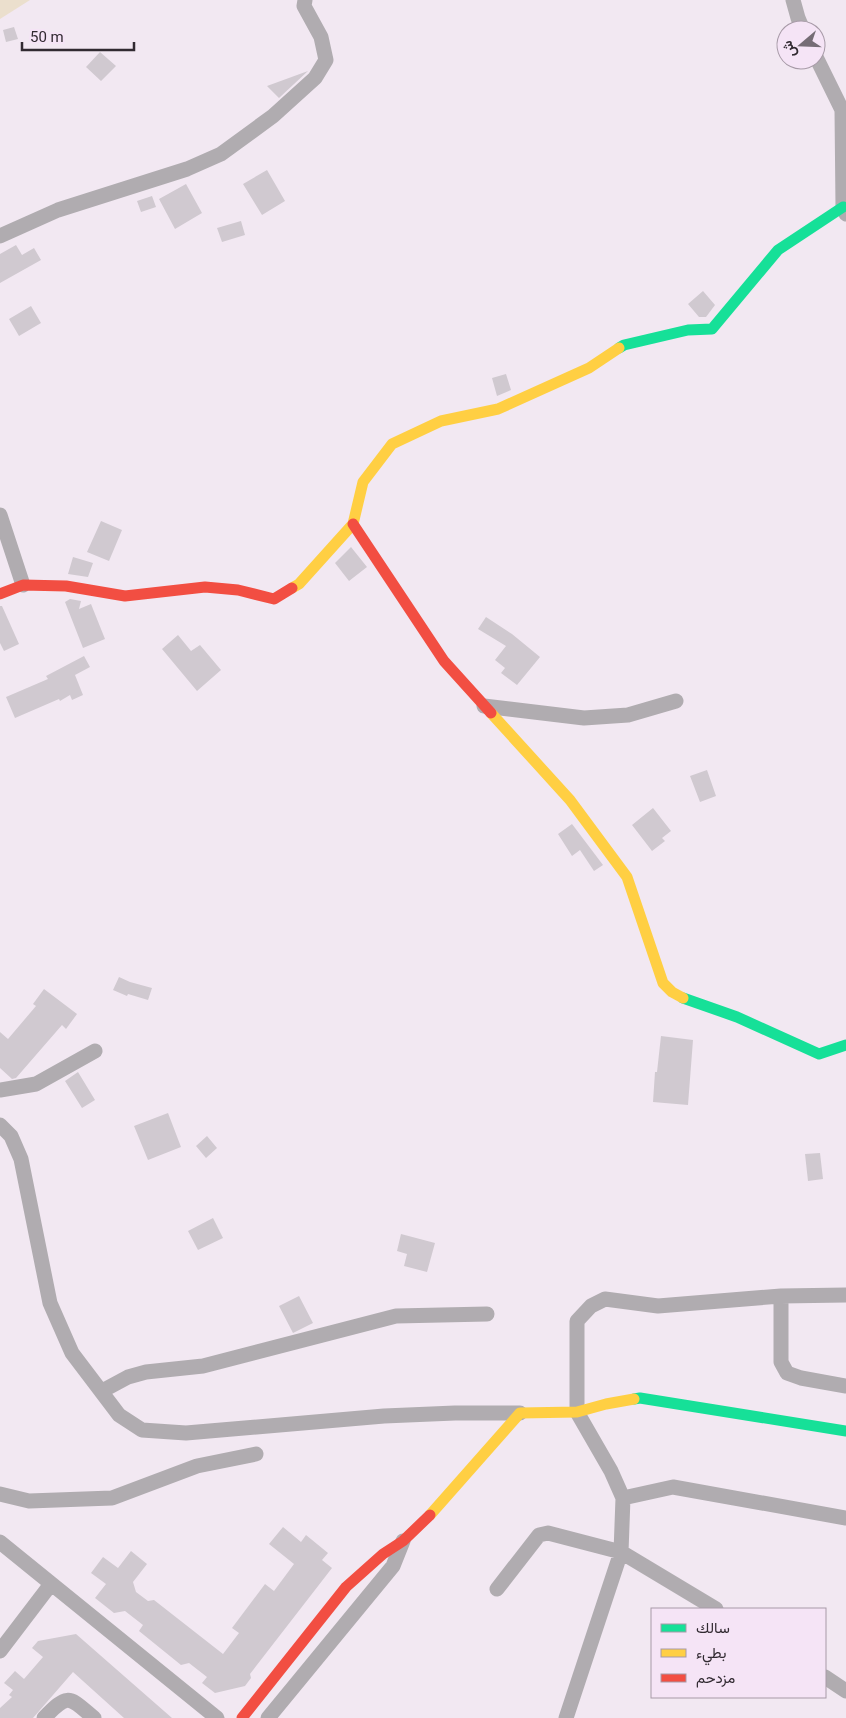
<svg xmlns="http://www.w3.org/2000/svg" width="846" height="1718" font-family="Roboto,Vazirmatn,sans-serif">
<rect width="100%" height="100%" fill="#f2e8f2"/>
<!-- green -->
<path fill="#ebdfcd" d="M0 0H30L0 19Z"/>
<!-- building -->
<path fill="#d0c9d0" d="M14 27 18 39 6 42 3 30Z
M100 52 116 66 101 81 86 67Z
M308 71 279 98 267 86Z
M267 170 285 201 262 215 243 184Z
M186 184 202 213 175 229 159 199Z
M152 196 156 207 141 212 137 201Z
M241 221 245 235 222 242 217 228Z
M16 245 22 255 34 248 41 260 0 283V254Z
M703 291 715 305 706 317H699L688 304Z
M31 306 41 323 19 336 9 319Z
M506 374 511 390 497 396 492 378Z
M101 521 122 530 109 561 87 552Z
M351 547 367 567 349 581 335 563Z
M73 557 93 563 88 577 68 574Z
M70 599 81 601 79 609 91 604 105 639 83 648 65 602Z
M0 606H2L19 644 4 651 0 643Z
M486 617 512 634 540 657 517 685 501 673 505 668 495 660 506 646 478 629Z
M178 635 191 651 200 645 221 670 197 691 162 649Z
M84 656 90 667 75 675 83 695 72 700 70 695 60 701 59 699 15 718 6 697 48 679 46 676Z
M707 770 716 796 700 802 690 776Z
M653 808 671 831 662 838 665 841 652 851 632 825Z
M572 824 603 865 594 871 580 850 572 856 558 834Z
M119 977 130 982 152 988 148 1000 128 994 127 996 113 990Z
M44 989 77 1014 66 1029 62 1025 16 1078 12 1079 0 1068V1032L8 1039 36 1006 33 1004Z
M661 1036 693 1040 688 1105 653 1102 655 1072H657Z
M78 1072 95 1100 82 1108 65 1081Z
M168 1113 181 1147 148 1160 134 1126Z
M207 1136 217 1148 206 1158 196 1146Z
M820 1153 823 1179 808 1181 805 1154Z
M213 1218 223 1238 198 1250 188 1231Z
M401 1234 435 1243 427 1272 404 1266 407 1254 397 1251Z
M299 1296 313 1323 293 1333 279 1306Z
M283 1527 301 1542 306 1535 328 1553 322 1560 332 1568 250 1674 251 1678 245 1686 215 1693 202 1683 207 1677 189 1663 181 1665 139 1631 143 1625 125 1611 114 1613 95 1598 106 1584 91 1573 103 1557 118 1568 131 1551 147 1564 133 1582 136 1592 148 1601 154 1600 223 1654 239 1633 232 1628 265 1584 274 1591 294 1564 269 1544Z
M76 1634 172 1718H124L73 1672 33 1718H0V1708L12 1697 9 1695 13 1690 4 1683 15 1671 24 1679 43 1657 32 1648 38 1641Z"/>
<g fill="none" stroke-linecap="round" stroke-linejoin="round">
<!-- street -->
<path stroke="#b0acb0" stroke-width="15" d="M793 0 798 18 803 30
M816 57 842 110 843 207 846 214
M0 236 58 210 187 169 221 154 273 116 315 78 326 60 321 37 304 6 305 0
M0 515 23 585
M484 706 584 718 628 715 676 701
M0 1090 36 1084 95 1051
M0 1125 11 1136 21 1159 50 1303 72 1353 119 1415 142 1430 186 1433 384 1416 455 1413H520
M781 1296V1362L787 1373 801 1378 846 1386
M102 1391 128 1377 146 1372 203 1366 396 1316 487 1314
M0 1494 29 1501 112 1498 197 1466 256 1454
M623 1498 673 1487 846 1518
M0 1542 217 1718
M497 1589 539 1535 548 1533 621 1552 716 1609
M0 1651 51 1584
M825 1677 846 1691
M44 1718C69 1692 69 1697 94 1718
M268 1718 393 1566 403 1541
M566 1718 621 1552 623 1498 611 1471 577 1412V1321L591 1306 605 1299 658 1306 781 1296 846 1295"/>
<!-- fast -->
<path stroke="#16e098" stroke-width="11" d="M619 348 624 345 688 330 712 329 778 250 843 207
M683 998 737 1017 819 1054 846 1045
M634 1399 640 1398 846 1431"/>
<!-- slow -->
<path stroke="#ffcf43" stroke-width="11" d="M292 588 299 584 353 524 363 482 392 444 441 421 498 409 589 368 619 348
M491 713 570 800 627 877 663 983 672 992 683 998
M430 1515 520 1413 577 1412 606 1404 634 1399"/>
<!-- jam -->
<path stroke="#f24e42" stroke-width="11" d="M353 524 444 661 491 713
M0 594 23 585 66 586 125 596 205 587 238 590 274 599 292 588
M242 1718 346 1587 383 1554 403 1541 430 1515"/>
</g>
<!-- legend -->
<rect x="651" y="1608" width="175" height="90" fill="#f5e4f6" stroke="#a79aa7"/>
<rect x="661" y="1624" width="25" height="8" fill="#16e098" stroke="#a79aa7"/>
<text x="696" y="1633" font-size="15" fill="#312a31">سالك</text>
<rect x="661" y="1649" width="25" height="8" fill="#ffcf43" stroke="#a79aa7"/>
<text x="696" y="1658" font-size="15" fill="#312a31">بطيء</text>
<rect x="661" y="1674" width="25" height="8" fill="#f24e42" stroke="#a79aa7"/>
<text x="696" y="1683" font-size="15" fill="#312a31">مزدحم</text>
<!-- north arrow -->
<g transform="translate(801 45) rotate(251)"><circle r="24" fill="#f5e4f6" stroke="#a79aa7"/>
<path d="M0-4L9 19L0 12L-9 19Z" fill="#756c75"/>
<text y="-8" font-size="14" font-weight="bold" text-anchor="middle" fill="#312a31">ش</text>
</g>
<!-- scale -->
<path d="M22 42v8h112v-8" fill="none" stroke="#312a31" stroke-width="2.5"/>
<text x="30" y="42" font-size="15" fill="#312a31" stroke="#f5e4f6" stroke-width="4" paint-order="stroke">50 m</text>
</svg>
